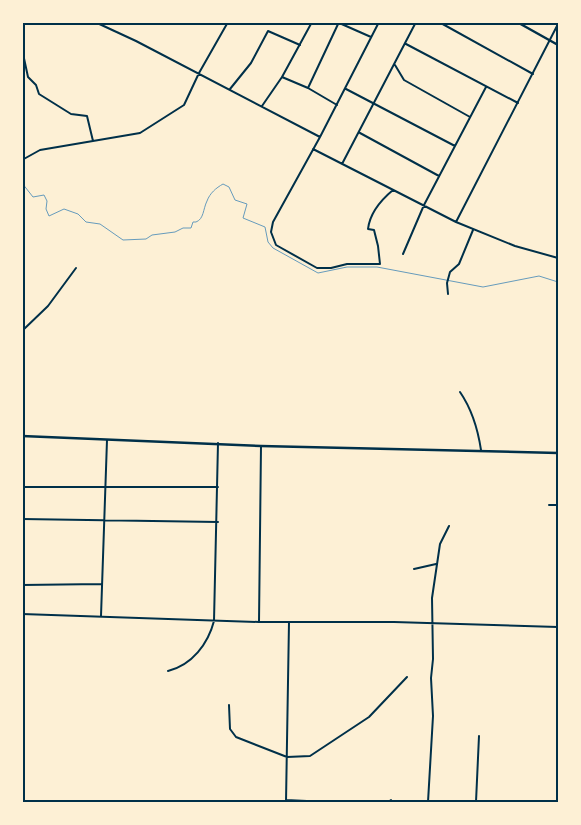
<svg xmlns="http://www.w3.org/2000/svg" width="581" height="825" font-family="'Exo 2',sans-serif">
<rect width="100%" height="100%" fill="#fdf0d5"/>
<g fill="none" stroke-linecap="round" stroke-linejoin="round">
<!-- stream -->
<path stroke="#669bbc" stroke-width="1" d="M22 183 33 197 44 195 47 201 46 209 49 216 64 209 78 214 86 222 100 224 123 240 146 239 152 235 175 232 183 228H191L193 222H196C204 219 203 209 207 201 210 193 216 188 223 184L229 187 235 200 247 204 243 218 265 227 268 242 273 248 318 273 347 267H377L483 287 539 276 558 282"/>
<!-- minor -->
<path stroke="#003049" stroke-width="2" d="M95 22 136 41 320 137
M337 22 371 37
M379 22 320 137 273 222 271 232 276 245 317 268H331L347 264H380L378 246 374 230 368 229C370 212 381 200 393 190
M439 22 533 74
M406 44 518 103
M22 49 28 77 36 85 39 94 71 114 87 116 93 141
M395 65 404 80 470 117
M282 77 308 88 337 105
M308 88 339 22
M230 89 251 63 268 31 300 45
M346 89 455 146
M262 106 282 77 312 22
M360 133 439 176
M313 149 456 222 515 246 558 258
M22 160 40 150 140 133 184 105 199 73 228 22
M342 164 416 22
M456 222 558 24
M403 254 424 205 486 87
M448 294 447 283 450 272 459 264 473 230
M22 331 48 306 76 268
M460 392C471 408 478 430 481 450
M22 487H218
M549 505H558
M22 519 218 522
M414 569 436 564
M22 585 102 584
M22 614 259 622H394L558 627
M101 616 107 440
M259 622 261 446
M168 671C192 665 208 644 214 621L218 443
M229 705 230 729 236 737 287 757 310 756 369 717 407 677
M286 800 328 802
M286 802 289 622
M388 802 391 800
M428 802 433 716 431 678 433 659 432 598 440 544 449 526
M476 802 479 736"/>
<!-- tertiary -->
<path stroke="#003049" stroke-width="2.5" d="M517 22 558 45
M22 436 261 446 558 453"/>
</g>
<!-- border -->
<rect width="581" height="825" fill="none" stroke="#fdf0d5" stroke-width="48"/>
<rect x="24" y="24" width="533" height="777" fill="none" stroke="#003049" stroke-width="2"/>
</svg>
